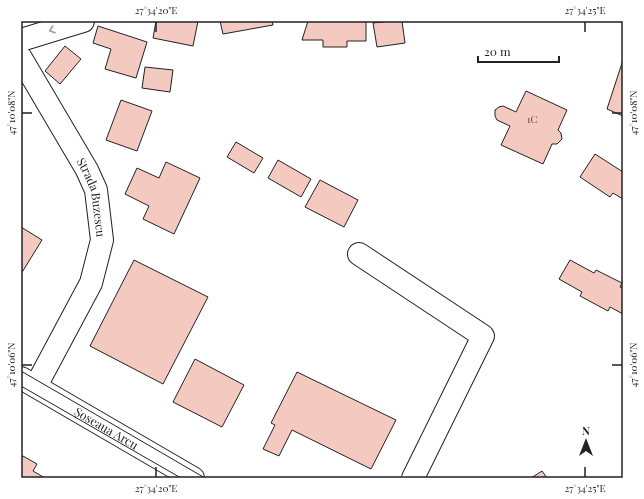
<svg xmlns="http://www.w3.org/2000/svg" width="644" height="499" font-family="'Playfair Display',serif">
<rect width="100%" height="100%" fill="#fff"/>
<!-- building -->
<path fill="#f3c9c0" stroke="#222" d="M156 21H198L193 46 153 38Z
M220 21H272L273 25 223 34Z
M308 21H366V41H347V47H323V40H302Z
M389 21H402L405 43 377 47 373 23Z
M98 26 147 42 136 78 105 69 111 49 93 43Z
M65 46 81 59 60 84 45 71Z
M623 60V116L607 109Z
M145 67 173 70 170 92 142 88Z
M526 91 567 110 558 130 561 133 562 139 557 144H552L543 164 501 145 510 126 497 120 495 116V110L499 107 503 106 516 112Z
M121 100 152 111 137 151 106 140Z
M236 142 263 158 254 173 227 157Z
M595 154 623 172V199L613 193 610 197 580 177Z
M278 160 311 179 301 197 268 178Z
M166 162 200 178 174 234 143 219 149 206 125 194 137 168 159 178Z
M320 180 358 200 344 227 305 207Z
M21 227 42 240 21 274Z
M134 260 208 297 163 384 90 346Z
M570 260 594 273 596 270 622 283 620 287 623 288V314L610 307 608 311 580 296 582 292 559 279Z
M195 359 244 385 222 427 173 402Z
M297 372 396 420 371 469 292 430 279 456 263 449 275 425 271 423Z
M23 456 37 464 33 471 45 478H21V459Z
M542 471 547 478H531Z"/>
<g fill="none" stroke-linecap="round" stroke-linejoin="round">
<!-- minor casing -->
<g stroke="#222" stroke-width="24">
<g id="minor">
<path d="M21 40 83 21"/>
<path id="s1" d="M21 58 87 170 96 190 102 240 91 283 36 386"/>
<path d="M359 254 483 336 413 478"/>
</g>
</g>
<!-- major casing -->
<g stroke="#222" stroke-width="24">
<g id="major">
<path id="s2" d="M21 378 193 478"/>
</g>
</g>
<!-- minor -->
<use href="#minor" stroke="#fff" stroke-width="22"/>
<!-- major -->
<use href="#major" stroke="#fff" stroke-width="22"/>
<!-- tram -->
<path stroke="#222" stroke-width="1" d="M21 371 205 478
M21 386 181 478"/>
</g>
<!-- one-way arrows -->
<defs><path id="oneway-chevron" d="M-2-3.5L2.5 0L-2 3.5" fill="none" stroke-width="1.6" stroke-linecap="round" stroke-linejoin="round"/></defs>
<use stroke="#9c9c9c" href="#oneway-chevron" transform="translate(52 30) rotate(162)"/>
<!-- ticks -->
<path fill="none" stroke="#222" stroke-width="1.5" d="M156 22V32M585 22V32M22 113H32M612 113H622M22 365H32M612 365H622M156 467V477M585 467V477"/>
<g text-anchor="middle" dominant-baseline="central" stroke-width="3" stroke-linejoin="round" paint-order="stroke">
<!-- number labels -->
<g font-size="10" fill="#564c4a">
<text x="532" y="119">1C</text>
</g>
<!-- street labels -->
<g font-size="12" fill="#222" stroke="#fff">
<text stroke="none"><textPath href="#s1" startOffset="158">Strada Buzescu</textPath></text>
<text stroke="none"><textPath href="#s2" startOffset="99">Șoseaua Arcu</textPath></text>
</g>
</g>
<!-- border -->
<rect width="644" height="499" fill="none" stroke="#ffffff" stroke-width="44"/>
<!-- north arrow -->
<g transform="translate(586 441)" stroke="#ffffff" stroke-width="3" paint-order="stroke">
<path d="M0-3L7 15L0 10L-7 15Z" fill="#222222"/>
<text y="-6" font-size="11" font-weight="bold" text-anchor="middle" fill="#222222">N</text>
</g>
<!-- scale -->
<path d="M478 56v6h81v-6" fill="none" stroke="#222222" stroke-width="2"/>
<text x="484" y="56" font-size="12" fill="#222222" stroke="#ffffff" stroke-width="3" paint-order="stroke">20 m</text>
<rect x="22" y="22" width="600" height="455" fill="none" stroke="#222" stroke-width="1.5"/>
<g font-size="10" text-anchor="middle" fill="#222">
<text x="156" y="14">27°34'20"E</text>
<text x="585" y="14">27°34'25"E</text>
<text transform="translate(11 113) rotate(-90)" y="4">47°10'08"N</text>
<text transform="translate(633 113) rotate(-90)" y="4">47°10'08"N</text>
<text transform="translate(11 365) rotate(-90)" y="4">47°10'06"N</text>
<text transform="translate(633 365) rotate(-90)" y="4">47°10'06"N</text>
<text x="156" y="492">27°34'20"E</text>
<text x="585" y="492">27°34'25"E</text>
</g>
</svg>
